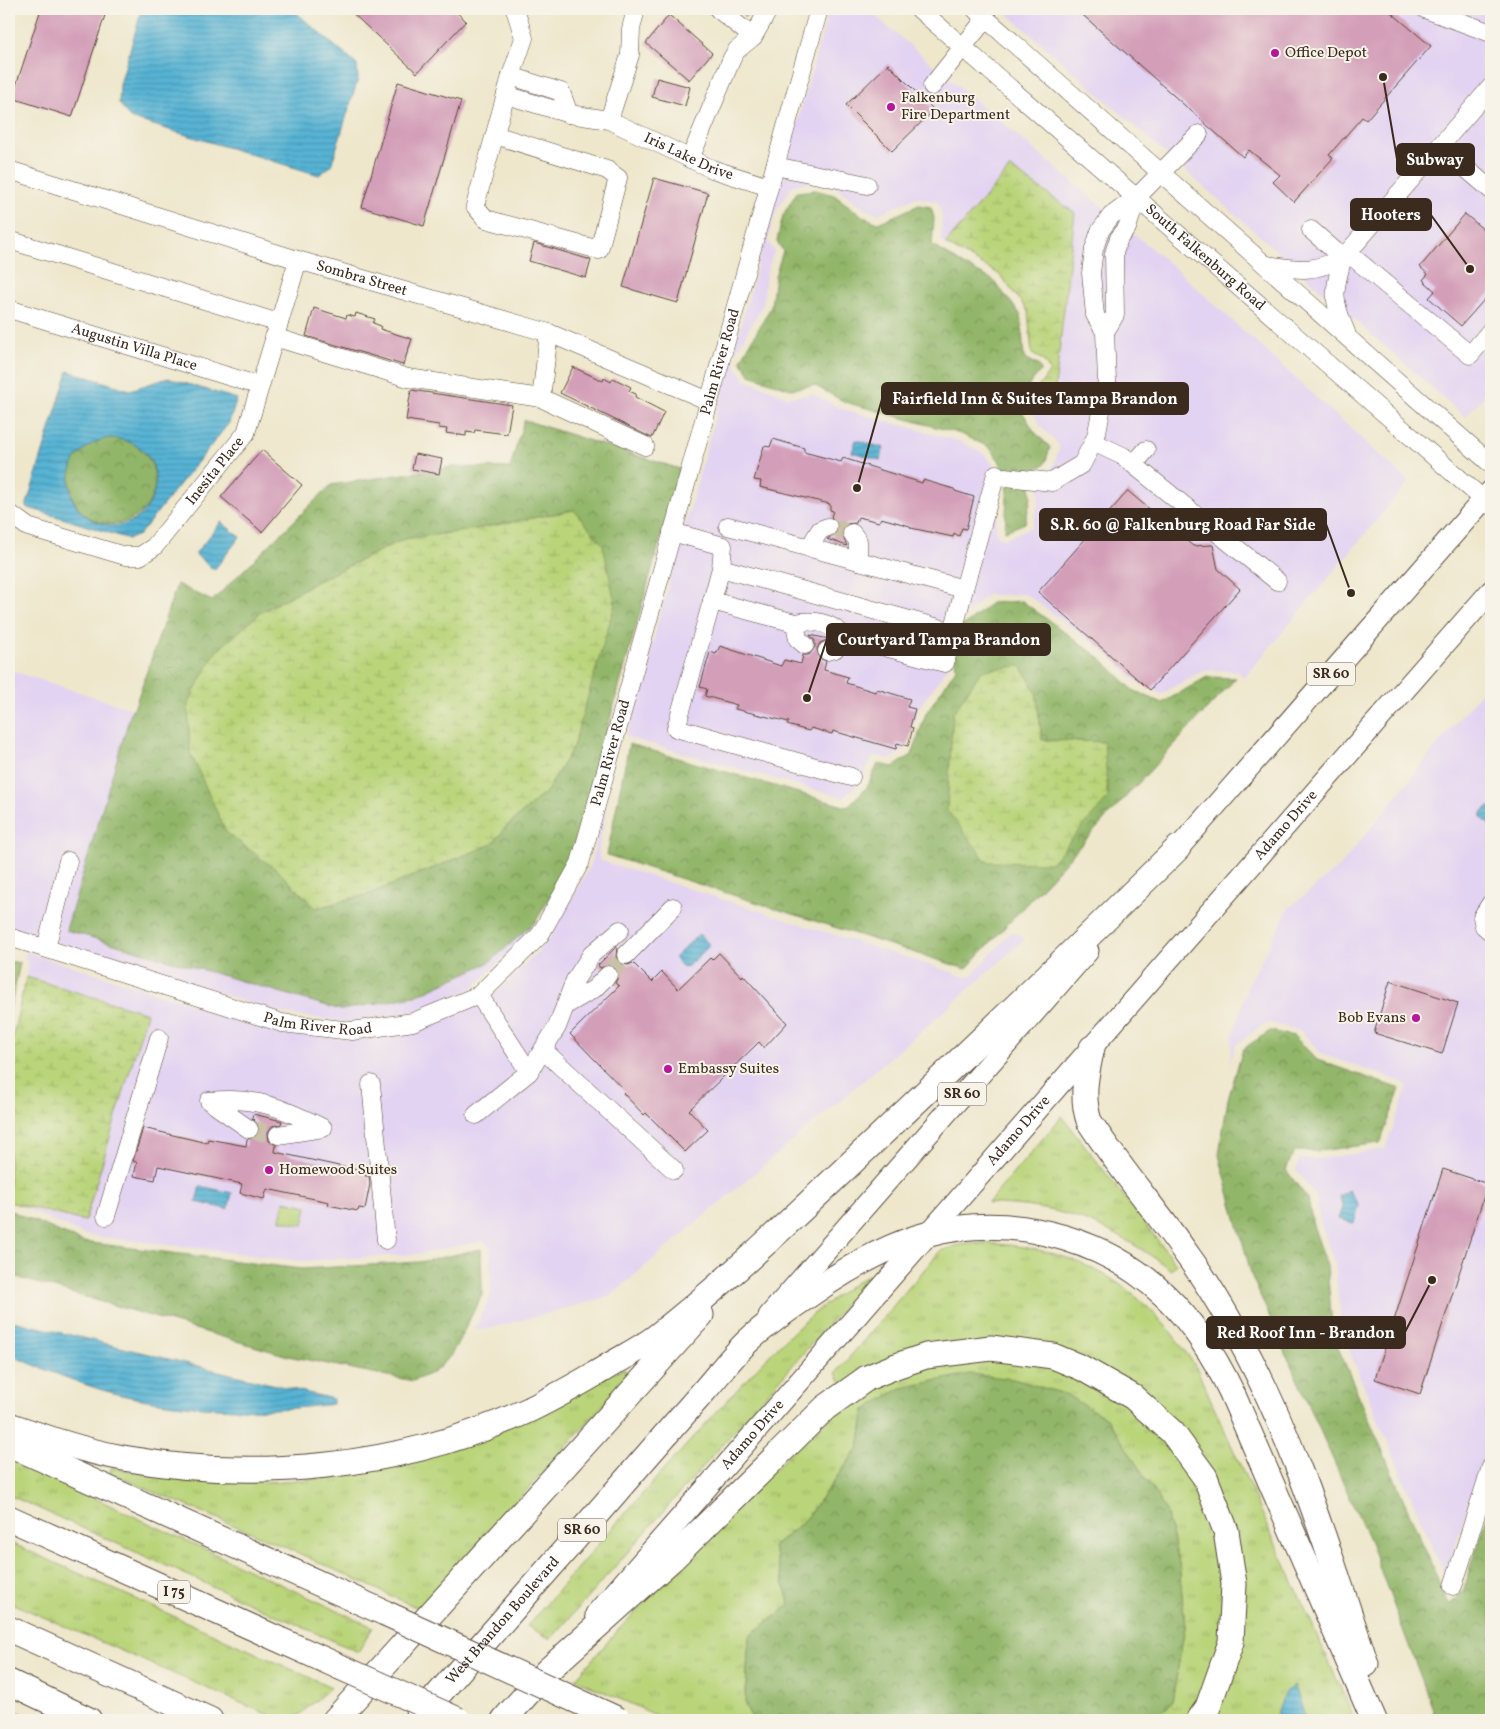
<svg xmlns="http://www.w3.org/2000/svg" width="1500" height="1729" font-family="Vollkorn,serif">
<defs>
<pattern id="grass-tufts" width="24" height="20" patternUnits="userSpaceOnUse" patternTransform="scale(1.25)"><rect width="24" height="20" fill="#b9d479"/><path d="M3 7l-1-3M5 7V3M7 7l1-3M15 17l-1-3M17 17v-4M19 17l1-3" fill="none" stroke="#a0b668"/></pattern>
<pattern id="forest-crowns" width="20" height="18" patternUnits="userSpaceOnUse" patternTransform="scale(1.25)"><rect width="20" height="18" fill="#92b669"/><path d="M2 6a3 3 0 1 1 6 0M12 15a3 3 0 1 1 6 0" fill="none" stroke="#789456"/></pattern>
<pattern id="wetland-marsh" width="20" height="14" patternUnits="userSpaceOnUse" patternTransform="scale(1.25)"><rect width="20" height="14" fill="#b9d479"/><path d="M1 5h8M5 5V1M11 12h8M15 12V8" fill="none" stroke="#a0b668"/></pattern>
<pattern id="water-rules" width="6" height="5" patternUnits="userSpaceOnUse" patternTransform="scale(1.25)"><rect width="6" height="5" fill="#57b4d5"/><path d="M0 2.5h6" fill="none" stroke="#4993ac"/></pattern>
</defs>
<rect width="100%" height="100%" fill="#f7f3e8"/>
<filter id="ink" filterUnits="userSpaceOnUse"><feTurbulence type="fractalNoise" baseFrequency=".02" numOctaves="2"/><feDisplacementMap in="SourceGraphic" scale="10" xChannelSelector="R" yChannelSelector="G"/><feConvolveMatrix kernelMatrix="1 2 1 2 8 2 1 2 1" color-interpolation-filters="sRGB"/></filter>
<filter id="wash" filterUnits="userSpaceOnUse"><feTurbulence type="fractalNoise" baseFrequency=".0096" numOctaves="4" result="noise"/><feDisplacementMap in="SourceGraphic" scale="20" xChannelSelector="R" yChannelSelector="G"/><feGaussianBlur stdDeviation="1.12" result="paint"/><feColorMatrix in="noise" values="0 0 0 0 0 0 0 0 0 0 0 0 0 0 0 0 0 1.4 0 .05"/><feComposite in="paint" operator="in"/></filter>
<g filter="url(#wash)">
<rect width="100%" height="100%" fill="#eee7cc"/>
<!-- built -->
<path fill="#e3d3f2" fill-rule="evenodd" d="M829 9 868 10 1177 270 1409 482 1244 678 1238 671 1204 670 1161 694 1138 683 1105 652 1026 594 987 595 964 616 948 667 918 709 904 750 891 759 877 756 872 758 860 782 844 798 626 737ZM1010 168 1064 319 1053 413 1030 407 1041 427 1058 444 1059 449 1052 469 1039 476V500L1032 527 1004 539 999 537 996 531 999 482 992 463 983 453 959 441 842 409 813 394 788 397 745 380 732 359 763 304 766 275 774 251 768 241 775 213 793 185 813 182 836 187 869 211 878 214 917 197 935 201 939 204 942 217 941 242 945 244Z
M1002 9H1491V389L1465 417Z
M9 670 132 709 66 930 415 996 490 962 536 921 532 930 473 988 409 1013 351 1022 284 1014 9 927Z
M1491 679V1434L1445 1577 1342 1334 1335 1264 1321 1224 1315 1195 1296 1170 1300 1159H1320L1385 1149 1408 1087 1402 1082 1322 1054 1301 1031 1271 1023 1264 1024 1236 1045 1230 1063 1232 1038 1248 985 1289 908 1341 865Z
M610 794 598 853 600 860 605 862 966 977 973 974 1012 931 1025 939 924 1029 609 1297 484 1330 475 1328 491 1294 490 1249 484 1241 418 1254 301 1261 85 1235 19 1206 85 1221 146 1013 26 977 28 963 25 957 26 952 282 1032 351 1040 417 1031 487 1002 548 941 589 868Z"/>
<!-- grass -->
<path fill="url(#grass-tufts)" stroke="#7a7f4c" d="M1062 1116 1176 1264 1171 1270C1131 1240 1088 1216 1039 1208 1022 1205 1005 1205 988 1203Z
M983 1243C1082 1248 1144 1285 1197 1369L1355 1720H1306L1294 1686 1285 1692 1275 1720H1212L1244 1624 1184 1432 1024 1342 843 1387 836 1373 940 1251 959 1245Z
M868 1275 870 1277 837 1315 551 1639 527 1626C588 1556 649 1485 712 1417 763 1362 803 1314 868 1275Z
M983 1357 1045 1365 1112 1392 1162 1432 1198 1483 1220 1540 1224 1635 1194 1720H1155L1172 1702 1185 1627 1179 1563 865 1410 859 1447 803 1522 773 1547 790 1605 749 1636 745 1705 753 1720H667L575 1679 620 1628 794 1449 864 1388 912 1369Z
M624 1369 629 1376 420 1609 283 1546 109 1473 112 1467C196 1487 284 1486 368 1471Z
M9 1459 38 1472 373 1627 358 1652 9 1495Z
M9 1542 331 1687 294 1720H280L9 1602Z
M9 1708 37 1720H9Z"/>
<!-- forest -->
<path fill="url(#forest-crowns)" stroke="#667044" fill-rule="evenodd" d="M815 190 834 195 864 217 878 223 919 205 931 207 934 218 932 245 965 266 993 280 1021 315 1024 358 1038 365 1041 370 1029 385 1020 408 1034 431 1050 447 1045 464 1030 472 1031 498 1025 523 1005 531 1008 481 999 460 989 447 961 434 845 402 814 385 791 389 750 375 741 360 771 307 775 276 783 251 777 241 783 215 797 192Z
M524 420 680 469 571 859 536 921 490 962 415 996 341 1010 66 930 132 709H134L177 584 212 601 331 485 451 467 510 468ZM574 510 573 747 547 791 507 826 492 844 369 894 315 908 277 870 216 652 261 612 320 580 404 539 466 531Z
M69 481a43 43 0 1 1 86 0a43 43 0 1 1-86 0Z
M1022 601 1100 658 1133 690 1162 703 1207 677 1236 678 966 969 607 855 629 744 847 807 867 787 878 764 893 767 912 755 926 713 956 669 952 631 969 622 991 603ZM1036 692 1042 740 1104 742 951 749 953 713Z
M9 961 20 963 9 1014Z
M1270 1031 1294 1036 1317 1060 1400 1089 1380 1143 1318 1151H1294L1286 1170 1308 1199 1313 1225 1327 1266 1333 1336 1449 1605 1463 1592 1491 1505V1720H1437L1371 1545 1252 1277 1219 1155 1228 1099 1243 1049Z
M9 1210 83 1242 301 1269 420 1262 481 1249 482 1294 468 1323 450 1357 434 1372 413 1381 288 1356 9 1275Z
M970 1374 1013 1379 1065 1394 1108 1419 1166 1511 1179 1563 1185 1627 1172 1702 1155 1720H753L745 1705 749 1636 790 1605 773 1547 803 1522 859 1448 865 1410 901 1388Z"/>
<!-- wetland -->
<path fill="url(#wetland-marsh)" stroke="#7a7f4c" d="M1010 168 1075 213 1052 414 1030 407 1037 389 1050 371 1043 360 1032 354 1028 311 999 274 945 244Z
M574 510 603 545 615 604 573 747 547 791 507 826 492 844 369 894 316 908 277 870 226 832 190 752 188 703 216 652 261 612 320 580 404 539 466 531Z
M1021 666 1036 692 1042 740 1104 742 1108 798 1051 863 987 862 947 810 953 713 982 670Z
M26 977 147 1013 85 1221 9 1202V1054Z"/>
<!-- garden -->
<path fill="#b9d479" stroke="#7a7f4c" d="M284 1201 307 1206 303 1225 280 1220Z"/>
<!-- water -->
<path fill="url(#water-rules)" stroke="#496f7a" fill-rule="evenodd" d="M142 9H292L357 65 358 79 331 166 319 175 130 118 119 103 120 84Z
M68 371 130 390 168 378 237 399 229 423 139 535 129 539 26 507ZM109 438C185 442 158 545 97 522 87 518 77 510 73 499 62 469 79 444 109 438Z
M856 440 884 448 880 460 852 452Z
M221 522 240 537 214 570 195 554Z
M1488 807H1491V826L1481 817 1483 811Z
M699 934 710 945 687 967 682 966 674 958Z
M200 1186 232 1193 228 1209 196 1202Z
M1349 1190 1359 1206 1354 1223 1339 1219 1343 1207 1339 1196Z
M9 1320 333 1399V1404C268 1413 200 1410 135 1398 92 1390 50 1371 9 1355Z
M1295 1686 1306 1720H1275L1285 1692Z"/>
<g id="blocks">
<!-- building -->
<path fill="#d39eb8" d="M41 9H107L72 117 12 98Z
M348 9H453L466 21 417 73Z
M1076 9H1387L1431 46 1366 120 1362 117 1329 155 1333 158 1294 202 1273 182 1280 175 1249 150 1243 157Z
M669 15 712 53 689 80 646 43Z
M888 64 934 110 892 151 846 105Z
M657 78 690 87 685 106 652 97Z
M398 82 461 101 424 226 362 207Z
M654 178 708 193 678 303 623 287Z
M1465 214 1491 236V292L1461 326 1429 298 1435 291 1423 280 1428 274 1420 267Z
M534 243 591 260 586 278 529 261Z
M314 308 346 318 347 315 355 317 356 313 375 319 373 323 381 326 380 329 412 339 403 365 306 336Z
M573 367 603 381 604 378 611 382 613 378 631 387 629 391 636 394 635 397 664 412 652 438 560 393Z
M411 390 512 405 507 434 475 430 474 433 466 432V436L446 433 447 429 439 428V425L406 420Z
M773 439 804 448V452L841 462 843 458 922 483 923 480 954 489 955 491 974 497 966 529 962 528 959 536 954 533 953 537 911 528 910 526 881 518 879 522 858 517 856 523 846 524 842 529V535L847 546 827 539 836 534 838 528V523L831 517 833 511 830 510V504L760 487 761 481 754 480 764 446 770 447Z
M262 450 302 485 262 532 221 497Z
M415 454 442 459 439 474 412 469Z
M1128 491 1193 546 1213 545 1218 569 1240 589 1150 690 1038 592Z
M810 635 829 639 820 643 817 649 819 658 826 661 824 670 848 677 846 683 875 692 877 689 910 699 907 707 915 709 910 727 913 728 908 746 897 743 896 749 833 731 832 734 811 728 809 731 787 725 789 722 735 709 737 705 705 696 707 689 700 687 710 652 716 654 720 646 781 666 784 660 801 664 803 655H809L815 647V641Z
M617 946 616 957 619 963 628 965 633 963 652 982 662 972 678 989 710 958 712 960 719 953 742 977 743 975 787 1023 764 1048 759 1042 689 1110 708 1130 685 1152 646 1113 644 1115 623 1093 625 1091 570 1034 619 986 615 983 618 977 616 968 610 965 600 968 598 965Z
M1390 981 1458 1003 1442 1054 1374 1033Z
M253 1114 282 1121 281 1124 272 1126 268 1132 269 1141 276 1145 275 1152 366 1172 365 1176H369L370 1184 365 1209 359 1208 358 1211 328 1205 329 1202 267 1189 264 1199 240 1193 242 1184 158 1166 155 1180 134 1176 137 1162 133 1161 143 1128 207 1143 208 1139 246 1146 247 1139 254 1138 259 1130 258 1124 252 1118Z
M1443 1169 1488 1184 1420 1394 1375 1379Z"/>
</g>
</g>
<g filter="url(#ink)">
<use href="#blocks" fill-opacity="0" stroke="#564638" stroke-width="1"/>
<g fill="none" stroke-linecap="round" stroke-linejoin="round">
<!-- minor-tunnel -->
<path stroke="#cac1a9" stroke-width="18" stroke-dasharray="18 9" stroke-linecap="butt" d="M743 11 746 9
M828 527 852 533
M608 975 626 955
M249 1129 278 1135"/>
<!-- minor casing -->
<g stroke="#564638" stroke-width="19">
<g id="minor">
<path d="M718 9 753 37"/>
<path id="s1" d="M919 9 1491 506"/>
<path d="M975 9 1491 464"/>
<path d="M1425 9 1491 33"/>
<path d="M511 76 561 92 569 114"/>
<path d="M932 86 986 18"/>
<path id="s2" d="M506 95 569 114 609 120 712 169 769 187"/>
<path d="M609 120 630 55 631 29 636 9"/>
<path d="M495 135 607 170 618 178 599 250 486 219 475 206 511 76 524 38 515 9"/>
<path d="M1440 146 1491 190"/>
<path d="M690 159 732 58 737 50 753 37 769 9"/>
<path d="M775 166 867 185"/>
<path id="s3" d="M9 170 298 260 549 333 709 401"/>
<path d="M1311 230 1343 258 1491 87"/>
<path d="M9 240 279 323"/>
<path d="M1347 252 1470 355 1491 330"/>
<path d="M1267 265C1300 270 1311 273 1343 258 1333 291 1332 300 1346 332"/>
<path id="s4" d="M9 309 260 386"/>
<path d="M1105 332 1115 315 1114 253 1119 238 1127 228 1137 197"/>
<path d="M274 337 408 378 541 398 645 446"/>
<path d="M541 398 549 333"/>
<path d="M1093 442 1123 456 1277 581"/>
<path d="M1134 464 1146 450"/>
<path d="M1005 477 1052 482 1082 464 1096 437 1107 381 1105 332 1095 315 1091 273 1094 249 1100 231 1111 216 1137 197 1199 134"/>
<path id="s5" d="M9 513 28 527 125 556H140L154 547 246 433 298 260"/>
<path d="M728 526 964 589 953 632"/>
<path d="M1217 531 1228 518"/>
<path d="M672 532 723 546 721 568 953 632 945 663 844 636C830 622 814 619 795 623L712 601 721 568"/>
<path d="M852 533 858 541V561"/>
<path d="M809 548 820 530 828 527"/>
<path d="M964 589 996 474"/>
<path d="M712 601 676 728 851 777"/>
<path d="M795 623 798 639 805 645"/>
<path d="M827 651 835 649 844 636"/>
<path d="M1491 903 1482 917 1484 926 1491 932"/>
<path id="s6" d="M9 937 282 1023 352 1031 413 1022 479 995 540 935 580 863 819 9"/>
<path d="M46 948 68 861"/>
<path d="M626 955 673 907"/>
<path d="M479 995 529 1072"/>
<path d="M566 1005 594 989 608 975"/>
<path d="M543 1050 674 1170"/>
<path d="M371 1084 386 1240"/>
<path d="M476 1115 529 1072 557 1027 575 980 592 954 620 930"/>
<path d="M249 1129 209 1101C255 1096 283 1108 323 1128L278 1135"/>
<path d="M106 1216 159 1038"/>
<path d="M1453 1586 1491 1467"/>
</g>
</g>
<!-- major casing -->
<g stroke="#564638" stroke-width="23">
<g id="major">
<path d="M1168 860 1491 491"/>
<path d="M769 1316 1088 951"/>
<path id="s7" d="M596 1614 1491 591"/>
</g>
</g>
<!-- highway casing -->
<g stroke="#564638" stroke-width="27">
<g id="highway">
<path d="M1092 1048C1086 1073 1081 1096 1089 1121 1119 1168 1156 1210 1188 1256 1205 1279 1220 1304 1234 1329 1293 1433 1328 1550 1366 1664"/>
<path d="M9 1425C47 1438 84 1451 123 1458 254 1482 400 1468 522 1413 549 1401 576 1385 602 1370 619 1359 639 1350 656 1337 729 1280 797 1214 865 1150 970 1051 1075 950 1178 848"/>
<path d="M9 1444 385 1613"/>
<path d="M9 1518 340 1667"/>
<path d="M9 1629 210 1720"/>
<path d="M9 1682 89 1720"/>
<path d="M335 1720 701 1315"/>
<path id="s8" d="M416 1720C482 1645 548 1569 614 1494 644 1459 674 1425 704 1391 719 1374 732 1356 748 1341 766 1324 788 1309 809 1295 890 1238 965 1208 1065 1238 1147 1263 1196 1317 1232 1393L1374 1720"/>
<path d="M504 1720 547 1671 672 1559 825 1408 867 1378 896 1366 926 1356 991 1348 1053 1356 1082 1368 1133 1397 1172 1432 1205 1477 1226 1531 1234 1584 1231 1642 1208 1707 1199 1720"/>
</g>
</g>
<!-- minor -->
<use href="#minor" stroke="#fff" stroke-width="18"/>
<!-- major -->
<use href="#major" stroke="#fff" stroke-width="21"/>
<!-- highway -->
<use href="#highway" stroke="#fff" stroke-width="25"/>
<!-- highway-bridge casing -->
<g stroke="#564638" stroke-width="27" stroke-linecap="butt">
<path id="highway-bridge" d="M385 1613 619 1720
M340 1667 458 1720"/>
</g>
<!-- highway-bridge -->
<use href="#highway-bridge" stroke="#fff" stroke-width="25"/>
</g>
</g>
<!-- markers -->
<g fill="#b5179e" stroke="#f7f3e8" stroke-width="2">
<circle cx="1275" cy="53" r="5"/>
<circle cx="891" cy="107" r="5"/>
<circle cx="1416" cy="1018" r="5"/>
<circle cx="668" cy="1069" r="5"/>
<circle cx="269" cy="1170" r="5"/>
</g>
<g text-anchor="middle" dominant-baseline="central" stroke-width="4" stroke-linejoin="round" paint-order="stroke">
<!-- shield labels -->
<g fill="#f7f3e8" stroke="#73665b" stroke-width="1">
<rect x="1307" y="662.5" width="48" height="23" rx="4"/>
<rect x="938" y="1082.5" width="48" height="23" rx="4"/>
<rect x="558" y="1518.5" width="48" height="23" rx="4"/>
<rect x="158" y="1580.5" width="32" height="23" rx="4"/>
</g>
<g font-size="14" font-weight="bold" fill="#3b2a1e">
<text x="1331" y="674">SR 60</text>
<text x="962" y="1094">SR 60</text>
<text x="582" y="1530">SR 60</text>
<text x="174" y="1592">I 75</text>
</g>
<!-- poi labels -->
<g font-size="15" fill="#3b2a1e" stroke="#f7f3e8" text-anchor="start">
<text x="1285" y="53">Office Depot</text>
<text x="901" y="98">Falkenburg<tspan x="901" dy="17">Fire Department</tspan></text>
<text x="1406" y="1018" text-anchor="end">Bob Evans</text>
<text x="678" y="1069">Embassy Suites</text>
<text x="279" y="1170">Homewood Suites</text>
</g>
<!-- street labels -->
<g font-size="15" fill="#3b2a1e" stroke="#f7f3e8">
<text stroke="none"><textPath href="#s2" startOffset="194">Iris Lake Drive</textPath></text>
<text stroke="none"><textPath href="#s1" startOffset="379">South Falkenburg Road</textPath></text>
<text stroke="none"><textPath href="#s3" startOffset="369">Sombra Street</textPath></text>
<text stroke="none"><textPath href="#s4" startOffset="131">Augustin Villa Place</textPath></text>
<text stroke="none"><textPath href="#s6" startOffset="1178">Palm River Road</textPath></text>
<text stroke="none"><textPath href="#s5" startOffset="254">Inesita Place</textPath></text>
<text stroke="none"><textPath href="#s6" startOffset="772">Palm River Road</textPath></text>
<text stroke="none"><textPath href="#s7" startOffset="1048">Adamo Drive</textPath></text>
<text stroke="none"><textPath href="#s6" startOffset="322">Palm River Road</textPath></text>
<text stroke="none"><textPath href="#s7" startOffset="642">Adamo Drive</textPath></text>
<text stroke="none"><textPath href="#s7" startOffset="238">Adamo Drive</textPath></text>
<text stroke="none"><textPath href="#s8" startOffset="132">West Brandon Boulevard</textPath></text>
</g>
</g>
<!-- callouts -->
<path fill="none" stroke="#3b2a1e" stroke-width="2" d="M1383 77L1397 159M1470 269L1431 215M857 488L882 399M1351 593L1326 524M807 698L827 639M1432 1280L1405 1332"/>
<g fill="#3b2a1e" stroke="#f7f3e8" stroke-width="2">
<circle cx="1383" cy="77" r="5"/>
<circle cx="1470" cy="269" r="5"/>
<circle cx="857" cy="488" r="5"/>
<circle cx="1351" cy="593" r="5"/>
<circle cx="807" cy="698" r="5"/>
<circle cx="1432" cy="1280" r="5"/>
</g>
<g fill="#3b2a1e" stroke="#3b2a1e" stroke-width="2">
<rect x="1397" y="144" width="77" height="31" rx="5"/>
<rect x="1351" y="199" width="80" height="31" rx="5"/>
<rect x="882" y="383" width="306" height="31" rx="5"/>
<rect x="1040" y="509" width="286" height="31" rx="5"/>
<rect x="827" y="624" width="223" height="31" rx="5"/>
<rect x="1207" y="1317" width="198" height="31" rx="5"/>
</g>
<g font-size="16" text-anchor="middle" font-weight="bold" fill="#fff">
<text x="1435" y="165">Subway</text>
<text x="1391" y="220">Hooters</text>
<text x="1035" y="404">Fairfield Inn &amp; Suites Tampa Brandon</text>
<text x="1183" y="530">S.R. 60 @ Falkenburg Road Far Side</text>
<text x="939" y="645">Courtyard Tampa Brandon</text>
<text x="1306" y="1338">Red Roof Inn - Brandon</text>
</g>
<!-- margin -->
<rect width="1500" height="1729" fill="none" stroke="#f7f3e8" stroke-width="30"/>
</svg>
